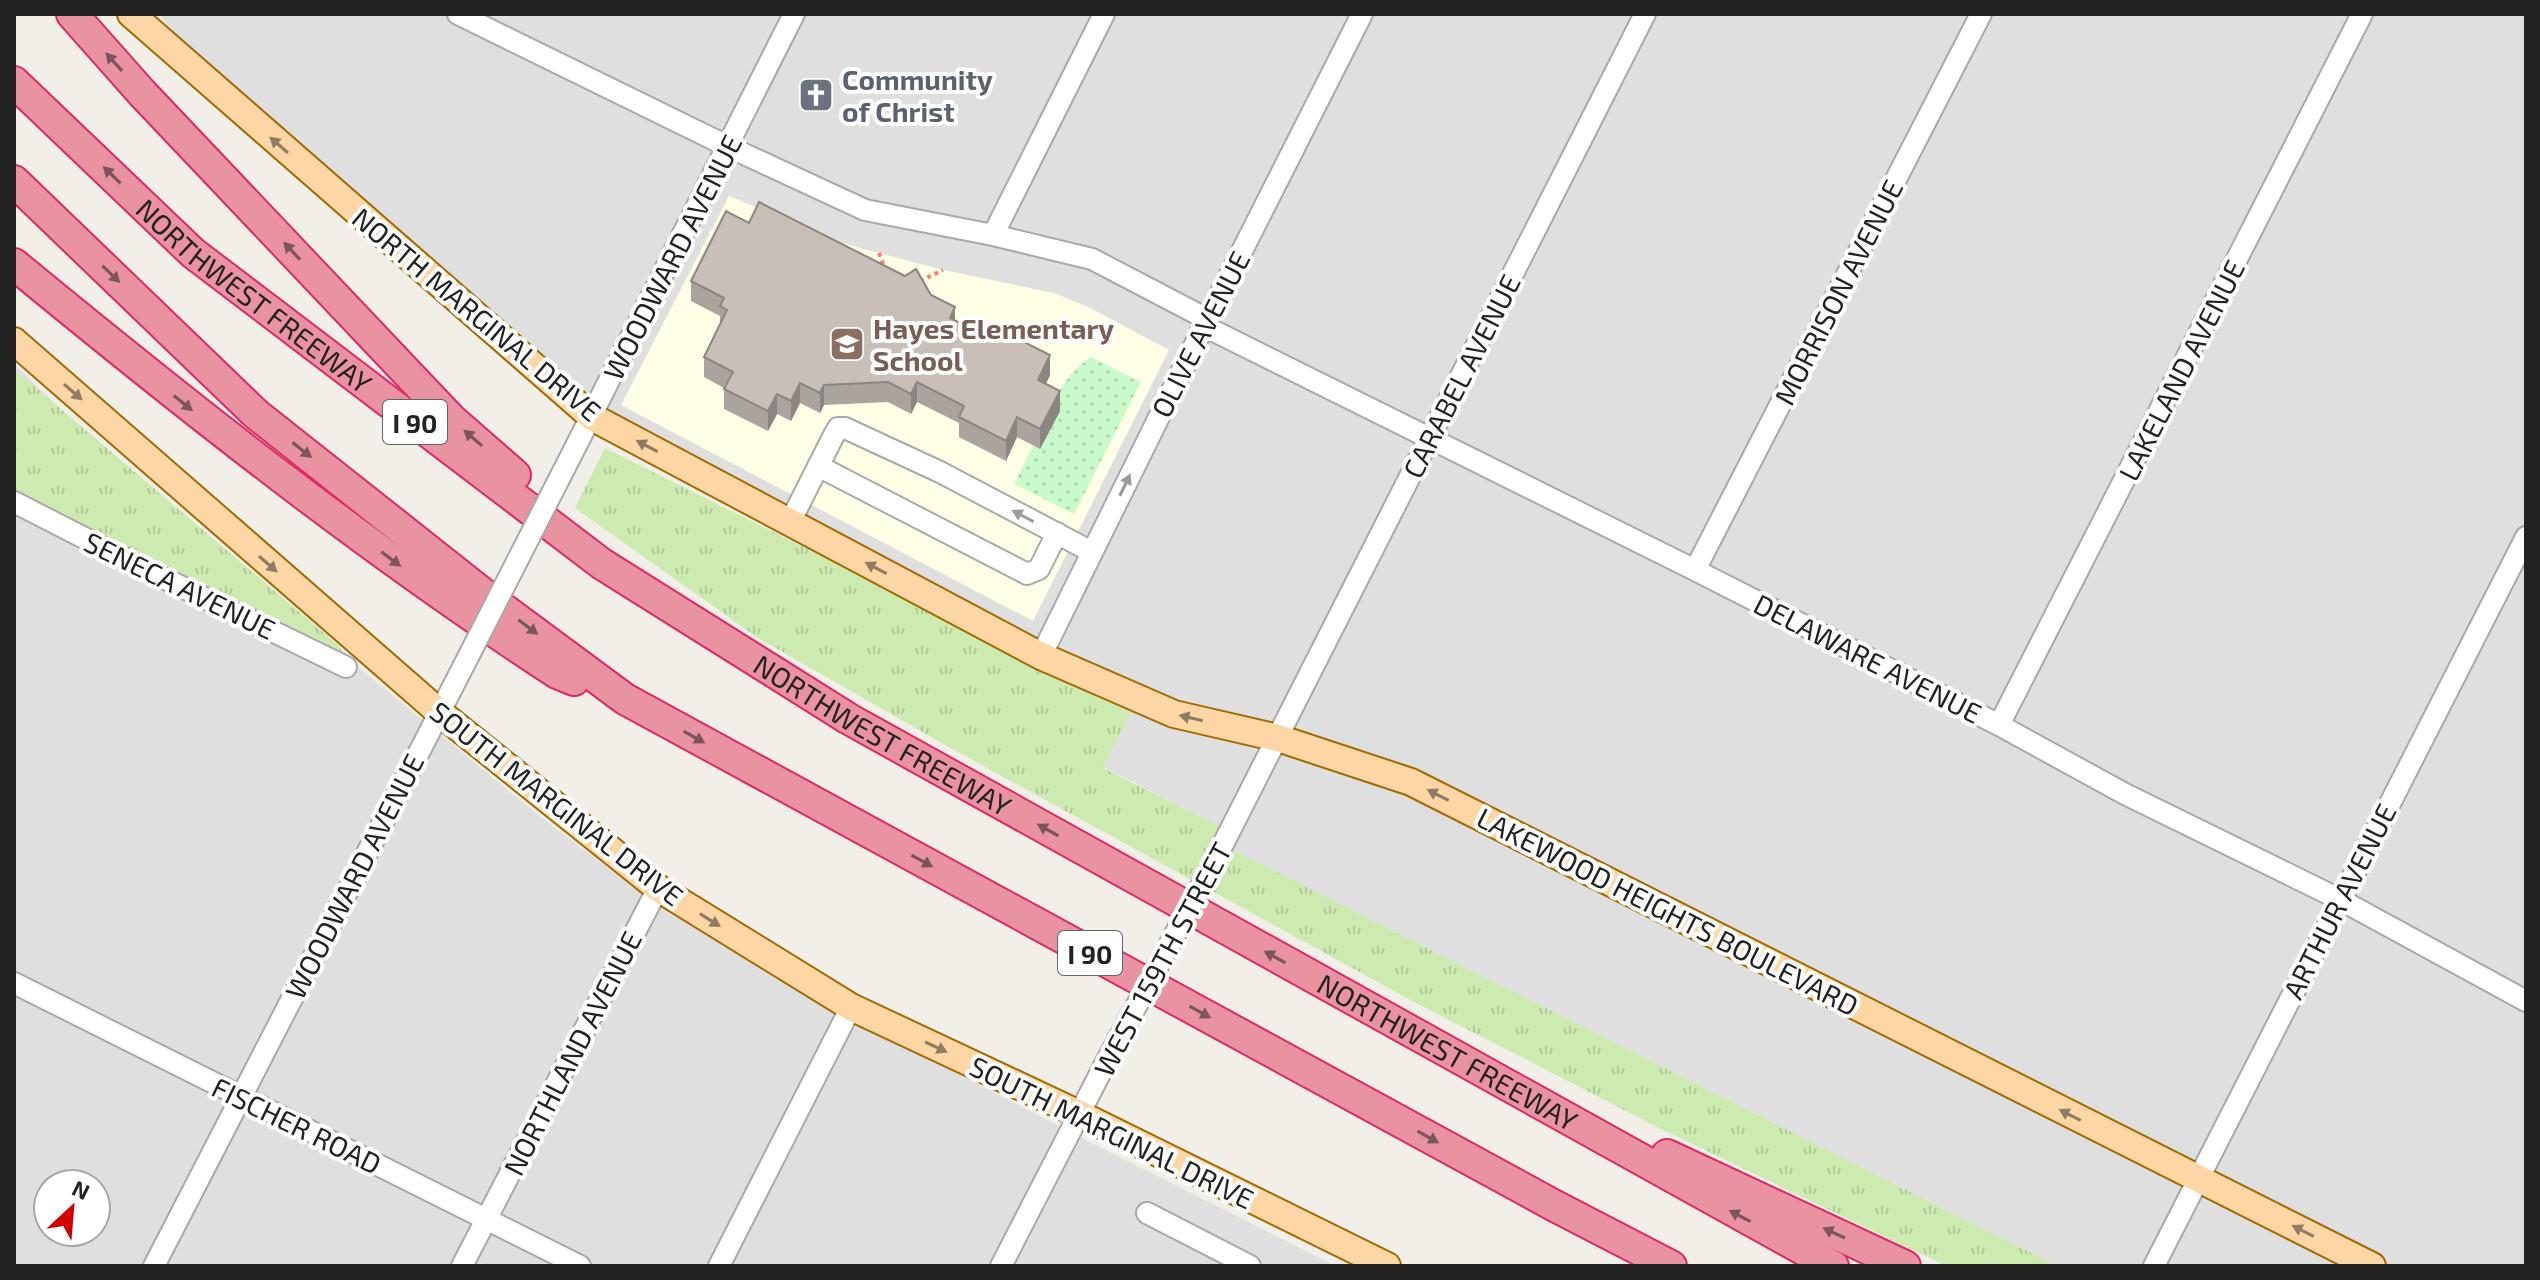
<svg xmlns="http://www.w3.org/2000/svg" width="2540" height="1280" font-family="'Exo 2',sans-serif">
<defs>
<pattern id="grass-tufts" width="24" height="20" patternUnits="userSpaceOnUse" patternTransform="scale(2)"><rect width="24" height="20" fill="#cdebb0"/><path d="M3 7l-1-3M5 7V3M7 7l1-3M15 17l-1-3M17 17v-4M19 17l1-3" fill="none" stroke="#b0c997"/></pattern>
<pattern id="park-dots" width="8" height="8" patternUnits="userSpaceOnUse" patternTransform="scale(2)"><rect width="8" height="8" fill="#c8facc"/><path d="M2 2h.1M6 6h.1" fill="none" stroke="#acd6af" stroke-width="1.8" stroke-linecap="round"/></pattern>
</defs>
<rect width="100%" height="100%" fill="#f2efe9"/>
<!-- residential -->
<path fill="#e0dfdf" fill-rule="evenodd" d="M160 14H2526V1266H2057L1214 841 1221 827 1103 767 1143 690 1067 653 631 426 560 377 174 38Z
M14 364 73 421 338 645 340 652 537 814 660 908 815 1000 1113 1154 1336 1266H14ZM48 1184H96V1232H48Z"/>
<!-- education -->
<path fill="#ffffe5" d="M729 196 845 244 943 270 1054 293 1090 308 1169 350 1033 621 621 405Z"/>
<!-- grass -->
<path fill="url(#grass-tufts)" d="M14 369 338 645 342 651 339 652 14 490Z
M605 448 1132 711 1103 768 1221 827 1215 841 2057 1266H1946L1659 1128 1416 1003 947 746 758 638 575 508Z"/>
<!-- park -->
<path fill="url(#park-dots)" d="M1091 357 1141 382 1074 514 1014 484 1033 446 1041 449C1050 412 1057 379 1091 357Z"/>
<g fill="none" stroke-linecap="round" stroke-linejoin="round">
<!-- minor casing -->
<g stroke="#a9a9a9" stroke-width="24">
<path id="minor" d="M458 14 727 146 865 210 993 235 1092 259 1207 319
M993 235 1104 14
M1204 326 1695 570 1999 725 2125 794 2339 899 2526 1001
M577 444 794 14
M818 466 1027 574 1039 569 1057 533
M14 502 145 569 346 667
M790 522 834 435 838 428H845L940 472 1092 552
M1695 570 1981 14
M1041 656 1204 326 1362 14
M1999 725 2362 14
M1215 860 1645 14
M14 983 580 1266
M1147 1213 1250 1266
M154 1266 463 667
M462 1266 658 888
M719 1266 851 1007
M1001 1266 1105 1064
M2154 1266 2526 537"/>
</g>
<!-- major casing -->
<g stroke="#a06b00" stroke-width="30">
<path id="major" d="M131 14 592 417 1041 656 1174 714 1278 738 1411 782 2372 1266
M14 341 439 712 658 888 851 1007 1079 1114 1387 1266"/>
</g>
<!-- highway casing -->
<g stroke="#dc2a67" stroke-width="34">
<g id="highway">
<path d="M72 14 142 93 451 419 515 475"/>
<path id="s1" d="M14 82 193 253 602 564 849 719 1833 1266"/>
<path d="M14 181 256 414 486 596 625 699 1555 1206 1671 1266"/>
<path d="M14 264C189 408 367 549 557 673L574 680"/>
<path d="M1667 1155 1905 1266"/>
</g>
</g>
<!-- path -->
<path stroke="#fa8072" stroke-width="4" stroke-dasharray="4 4" stroke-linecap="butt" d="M879 253 885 269
M920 281 943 270"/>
<!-- minor -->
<use href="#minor" stroke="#fff" stroke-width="20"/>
<!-- major -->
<use href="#major" stroke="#fcd6a4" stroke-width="26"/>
<!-- highway -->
<use href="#highway" stroke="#e892a2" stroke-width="30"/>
<!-- minor-bridge casing -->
<g stroke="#a9a9a9" stroke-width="24" stroke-linecap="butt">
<path id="minor-bridge" d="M463 667 577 444
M1105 1064 1215 860"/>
</g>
<!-- minor-bridge -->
<use href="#minor-bridge" stroke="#fff" stroke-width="20"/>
</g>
<!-- wall -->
<path fill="#aba49e" d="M749 223 931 295 955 321 1050 375 1046 384 1060 411 1040 449 1017 437 1006 461 959 437V423L917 402 911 414 888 402 824 405 820 413 800 403 791 421 777 414 768 431 724 409V388L704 377V357L720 324V316L691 301V281Z"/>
<!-- shaded-wall -->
<path fill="#8b8681" d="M955 307V327L950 318Z
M1050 355V375L1038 400V380Z
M917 382V402L911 414V394Z
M800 383V403L791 421V401Z
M824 385V405L820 413V393Z
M1060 391V411L1040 449V429Z
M777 394V414L768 431V411Z
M1017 417V437L1006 461V441Z"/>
<!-- building -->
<path fill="#c7bfb8" stroke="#8b8681" stroke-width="2" d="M759 202 905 276 916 269 931 295 955 307 950 318 997 342 1002 331 1050 355 1038 380 1060 391 1040 429 1017 417 1006 441 959 417 964 406 917 382 911 394 888 382 824 385 820 393 800 383 791 401 777 394 768 411 724 389 733 372 704 357 727 310 720 306 724 298 691 281 726 211 749 223Z"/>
<!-- one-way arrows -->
<defs><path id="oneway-solid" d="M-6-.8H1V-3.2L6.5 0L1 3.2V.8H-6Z" transform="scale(2)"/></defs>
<g fill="#7b545c">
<use href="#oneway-solid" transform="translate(114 62) rotate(-132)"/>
<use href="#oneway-solid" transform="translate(112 175) rotate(-136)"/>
<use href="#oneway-solid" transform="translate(292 251) rotate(-133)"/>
<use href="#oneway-solid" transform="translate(111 274) rotate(44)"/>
<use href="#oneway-solid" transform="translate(183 403) rotate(39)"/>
<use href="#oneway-solid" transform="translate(473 438) rotate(-139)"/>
<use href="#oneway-solid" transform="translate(302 450) rotate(38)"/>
<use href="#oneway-solid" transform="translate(391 559) rotate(37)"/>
<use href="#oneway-solid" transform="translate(528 627) rotate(37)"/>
<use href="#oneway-solid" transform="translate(694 737) rotate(29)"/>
<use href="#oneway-solid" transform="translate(1048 830) rotate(-151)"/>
<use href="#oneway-solid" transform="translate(922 861) rotate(29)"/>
<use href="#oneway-solid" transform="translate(1275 957) rotate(-151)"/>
<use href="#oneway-solid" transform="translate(1200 1012) rotate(29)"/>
<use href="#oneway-solid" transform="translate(1428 1137) rotate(29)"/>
<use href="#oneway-solid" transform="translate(1740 1216) rotate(-152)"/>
<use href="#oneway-solid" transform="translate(1834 1233) rotate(-155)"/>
</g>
<g fill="#8f7c63">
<use href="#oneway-solid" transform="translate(279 145) rotate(-139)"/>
<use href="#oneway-solid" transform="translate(73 392) rotate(41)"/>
<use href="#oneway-solid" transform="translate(647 446) rotate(-152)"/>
<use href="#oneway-solid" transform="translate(268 564) rotate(41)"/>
<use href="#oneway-solid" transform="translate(876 568) rotate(-152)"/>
<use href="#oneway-solid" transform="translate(1191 718) rotate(-167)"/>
<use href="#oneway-solid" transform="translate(1438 795) rotate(-153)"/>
<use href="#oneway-solid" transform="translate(710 920) rotate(32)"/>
<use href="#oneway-solid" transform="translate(936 1047) rotate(25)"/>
<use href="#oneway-solid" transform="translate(2070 1115) rotate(-153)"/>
<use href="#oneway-solid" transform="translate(2303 1231) rotate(-153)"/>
</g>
<g fill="#9c9c9c">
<use href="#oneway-solid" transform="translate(1125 485) rotate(-64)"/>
<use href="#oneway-solid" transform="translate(1023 516) rotate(-152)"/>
</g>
<!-- icons -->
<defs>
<g id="church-square" transform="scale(1.8)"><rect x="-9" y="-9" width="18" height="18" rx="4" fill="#6b7280" stroke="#fff"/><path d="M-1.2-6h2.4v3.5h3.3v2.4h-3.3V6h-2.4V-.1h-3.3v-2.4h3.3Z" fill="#fff"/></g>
<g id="school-square" transform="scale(1.8)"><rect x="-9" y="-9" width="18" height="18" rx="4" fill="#8d6e63" stroke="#fff"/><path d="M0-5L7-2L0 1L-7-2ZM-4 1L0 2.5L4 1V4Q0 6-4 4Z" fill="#fff"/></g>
</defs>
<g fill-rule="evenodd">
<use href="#church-square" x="816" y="95"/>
<use href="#school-square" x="847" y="344"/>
</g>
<g text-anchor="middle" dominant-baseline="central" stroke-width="8" stroke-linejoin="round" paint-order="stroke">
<!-- shield labels -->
<g fill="#fff" stroke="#646464" stroke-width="2">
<rect x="383" y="400" width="64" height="44" rx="6"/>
<rect x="1058" y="931" width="64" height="44" rx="6"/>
</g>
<g font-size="26" font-weight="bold" fill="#222">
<text x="415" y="422">I 90</text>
<text x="1090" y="953">I 90</text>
</g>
<!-- worship labels -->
<g font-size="28" font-weight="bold" fill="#5b616d" stroke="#fff" text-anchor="start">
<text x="842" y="79">Community<tspan x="842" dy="32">of Christ</tspan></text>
</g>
<!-- street labels -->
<g font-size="28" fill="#222" stroke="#fff">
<text transform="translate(672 257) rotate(-63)">WOODWARD AVENUE</text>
<text transform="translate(1838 292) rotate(-63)">MORRISON AVENUE</text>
<text stroke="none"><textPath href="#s1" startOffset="322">NORTHWEST FREEWAY</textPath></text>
<text transform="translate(477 314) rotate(40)">NORTH MARGINAL DRIVE</text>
<text transform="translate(1200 334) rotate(-63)">OLIVE AVENUE</text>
<text transform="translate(2181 370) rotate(-63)">LAKELAND AVENUE</text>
<text transform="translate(1461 376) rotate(-63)">CARABEL AVENUE</text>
<text transform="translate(180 585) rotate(26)">SENECA AVENUE</text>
<text transform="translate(1868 658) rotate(27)">DELAWARE AVENUE</text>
<text stroke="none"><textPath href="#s1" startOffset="1090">NORTHWEST FREEWAY</textPath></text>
<text transform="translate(557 803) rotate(38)">SOUTH MARGINAL DRIVE</text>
<text transform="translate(354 876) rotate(-63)">WOODWARD AVENUE</text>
<text transform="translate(2339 901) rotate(-63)">ARTHUR AVENUE</text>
<text transform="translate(1668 911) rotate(27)">LAKEWOOD HEIGHTS BOULEVARD</text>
<text transform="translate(1162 959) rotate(-62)">WEST 159TH STREET</text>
<text transform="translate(572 1053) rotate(-63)">NORTHLAND AVENUE</text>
<text stroke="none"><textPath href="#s1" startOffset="1738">NORTHWEST FREEWAY</textPath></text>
<text transform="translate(297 1125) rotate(26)">FISCHER ROAD</text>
<text transform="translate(1112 1132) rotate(26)">SOUTH MARGINAL DRIVE</text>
</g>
<!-- education labels -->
<g font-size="28" font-weight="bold" fill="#785e54" stroke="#fff" text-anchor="start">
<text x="873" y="328">Hayes Elementary<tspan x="873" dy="32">School</tspan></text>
</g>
</g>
<!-- border -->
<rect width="2540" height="1280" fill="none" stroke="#222222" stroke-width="32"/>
<!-- north arrow -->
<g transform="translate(72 1208) rotate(26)"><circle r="38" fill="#ffffff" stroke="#a7a7a7" stroke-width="2"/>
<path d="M0-6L14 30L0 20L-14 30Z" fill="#d40000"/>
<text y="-12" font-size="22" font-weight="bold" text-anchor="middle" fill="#222222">N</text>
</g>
</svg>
